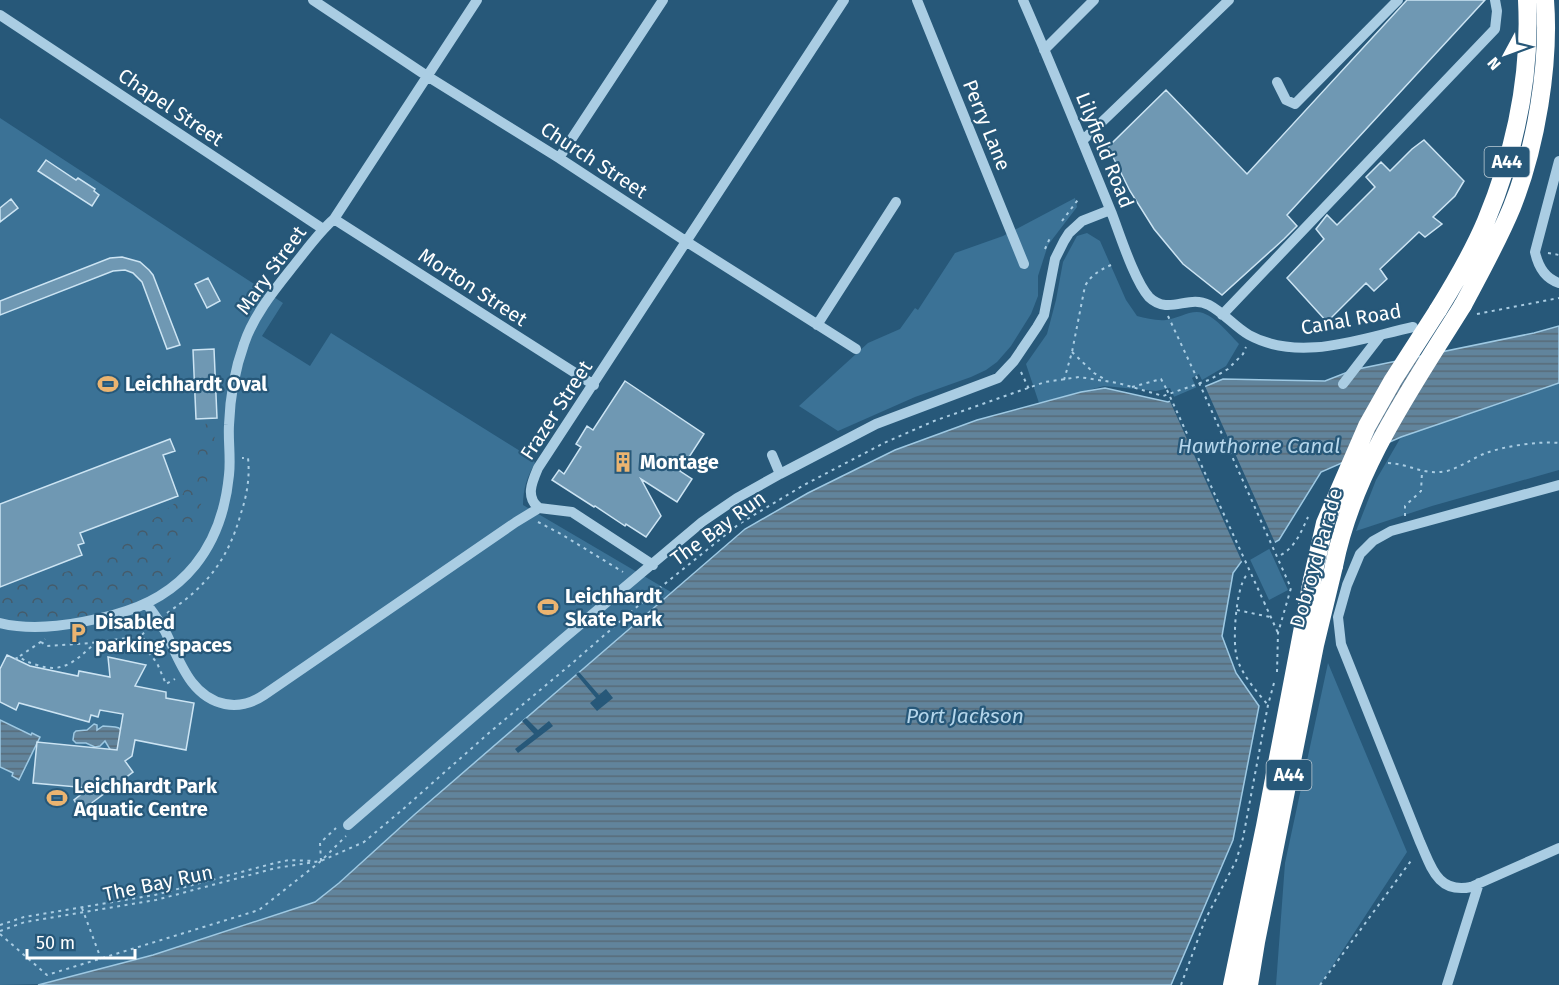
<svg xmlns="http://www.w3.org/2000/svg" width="1559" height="985" font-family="'Fira Sans',sans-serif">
<defs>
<pattern id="forest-crowns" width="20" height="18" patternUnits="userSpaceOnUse" patternTransform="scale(1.5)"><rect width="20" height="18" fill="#3b7296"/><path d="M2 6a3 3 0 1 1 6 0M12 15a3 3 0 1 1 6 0" fill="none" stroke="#455b6a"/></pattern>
<pattern id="water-rules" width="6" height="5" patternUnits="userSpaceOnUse" patternTransform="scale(1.5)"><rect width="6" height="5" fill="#61849c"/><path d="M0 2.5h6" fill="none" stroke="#586b78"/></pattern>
</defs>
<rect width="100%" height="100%" fill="#275879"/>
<!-- green -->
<path fill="#3b7296" d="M0 118 283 303 262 336 310 366 331 333 533 459 535 463C527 477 523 489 523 505L671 592 414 815 339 883 315 902 153 955 44 984 0 985Z
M1075 198 1077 207 1048 245 1038 276V296L1031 314 1011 346 997 362 986 370 971 377 915 397 838 431 799 406 868 343 900 329 915 308 918 310 955 253 1003 236Z
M1087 233 1100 241 1126 300 1137 316C1146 318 1156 321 1166 320 1178 319 1191 309 1203 313 1218 319 1228 333 1239 344L1226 366 1202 380 1199 374 1192 378 1288 590 1269 600 1170 388 1156 391 1104 386 1039 403 1026 364 1047 334 1056 300 1063 262 1077 236Z
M1559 383V470L1432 506 1356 531 1376 480 1401 437Z
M1328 663 1407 852 1320 985H1276L1285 863Z"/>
<!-- forest -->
<path fill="url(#forest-crowns)" d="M217 418 213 450 206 488 196 520 184 528 179 533 166 573 168 585C128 613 48 628 0 617V587L25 577 51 576 69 571 89 563 106 554 174 504 183 494 188 481 196 484 204 463 196 460 207 419Z"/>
<!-- water -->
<path fill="url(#water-rules)" stroke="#9ec9e3" stroke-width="1.5" d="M1559 326V383L1401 437 1321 472 1279 540 1241 562 1233 573 1222 636 1236 673 1259 706 1233 840 1171 985H38L153 955 315 902 339 883 414 815 745 529 808 493 895 450 977 420 1081 392 1105 388 1168 402 1223 379 1325 381 1353 370 1534 333Z
M0 720 31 735 32 733 40 737 19 780 12 776 13 773 0 767Z
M94 724 97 725V730L103 726C109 727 114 726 119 728L123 733 121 751H111L105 741 100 746 95 747 86 743H76L73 740 74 733 76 731 87 730Z"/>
<!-- pier -->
<path fill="#275879" d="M1204 384 1276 545 1243 564 1169 399Z
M579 672 599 695 606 689 613 698 597 711 590 703 596 698 576 674Z
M526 718 538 730 549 721 553 726 518 753 515 749 534 734 522 721Z"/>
<!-- building -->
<path fill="#6f98b3" stroke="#cce4f3" stroke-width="1.5" d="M1407 0H1485L1287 215 1297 226 1284 239 1222 295 1183 264 1154 229 1130 191 1108 147 1166 90 1247 174Z
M1424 140 1464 181 1455 196 1433 217 1442 224 1425 237 1419 232 1380 269 1387 279 1374 291 1366 283 1327 322 1287 278 1324 239 1316 229 1327 215 1337 225 1375 187 1366 177 1381 162 1390 171 1412 149Z
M46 160 76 180 78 178 95 189 94 191 99 195 92 206 38 171Z
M11 199 18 208 0 222V208Z
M122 257 140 262 149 270 153 275 180 345 167 349 142 282 133 273 125 270 113 271 0 315V301L110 258Z
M208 278 220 301 207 308 195 284Z
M214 349 217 418 196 419 193 350Z
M625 381 704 434 680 471 692 479 677 502 641 479 661 516 646 537 626 524 625 526 595 506 594 507 552 480 559 470 564 474 581 447 576 444 587 426 593 430Z
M170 439 175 451 163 455 178 496 80 533 84 543 78 545 82 555 0 587V504Z
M7 655 30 666 78 676 79 671 110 677 108 657 146 665 135 686 166 692V698L194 703 186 750 135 740 132 756 125 761 133 772 81 811 74 800 89 788 33 783 37 742 117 750 123 714 100 710 98 717 91 715 89 722 19 703 16 710 0 702V669Z"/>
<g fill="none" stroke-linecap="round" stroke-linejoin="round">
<!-- path -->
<path stroke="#aacde3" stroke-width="2" stroke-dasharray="3 4.5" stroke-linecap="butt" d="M1062 221 1080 197
M1045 249 1050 238
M1548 253 1559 255
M1477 314 1559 298
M1168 316 1196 376
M1072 352 1094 373 1106 380
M1021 372 1029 389
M1064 380 1072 352 1085 286C1091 275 1100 270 1111 265
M1132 387 1161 379 1167 390
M1388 463C1410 464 1424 476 1447 471 1461 467 1473 458 1486 453 1505 446 1538 441 1559 443
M1405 516V506L1421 491 1422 472
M538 522 561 534 623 572
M1281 555C1296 546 1301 532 1308 517
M1246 576C1236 588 1232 642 1237 658 1242 675 1257 692 1268 705
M1264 602 1278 633
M1237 610 1270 617
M167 613C207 586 228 560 241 513 247 495 250 477 248 458H242
M149 627 141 636 152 647 159 651
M41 642 47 646 91 643 141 636 149 653 157 663 166 684 175 679
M20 656 45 639
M15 659 19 657C25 661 30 663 37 665 63 674 75 661 93 645
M1277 672 1278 633 1291 588
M321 861 320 843 336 828
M82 908 101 959
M0 925 24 917 155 895 275 863 289 860 315 861
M0 931 25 922 156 900 276 868 321 861 364 842 402 810 490 732 570 665 646 599 739 524 804 485 884 443 934 421 1045 382 1079 377 1118 383 1163 396 1209 380 1228 369 1243 354 1246 347
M0 934 47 975 259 910 321 861 346 836
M1181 985 1205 920 1236 861 1243 838 1268 705 1274 683
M1320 985 1413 858"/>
<!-- minor -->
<path stroke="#aacde3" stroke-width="10" d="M313 0 427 76 559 158 687 242 856 349
M917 0 1024 264
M1023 0C1054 71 1083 143 1112 214 1120 235 1135 282 1149 297 1169 316 1188 294 1209 305 1224 313 1235 327 1249 335 1300 363 1362 338 1413 327
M0 15 323 229
M1044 50 1094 0
M1277 82 1286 100 1295 104 1398 0
M1082 141 1229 0
M559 158 663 0
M1559 161 1535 252C1538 266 1544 278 1559 283
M334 219 594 385
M1222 315 1495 29 1497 11 1495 0
M817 325 896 202
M1343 384 1380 336
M772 455 780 474
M1559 485 1391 531 1373 541 1360 554 1347 585 1338 617 1341 644 1420 842C1431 866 1437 894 1471 887L1559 848
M539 508C525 497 532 482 538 468L844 0
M539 508 572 512 653 565
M147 604C153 613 160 622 165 631 179 659 190 697 225 704 240 707 252 703 264 695L516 522 539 508
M0 623C36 632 78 624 113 615 184 597 222 547 229 475 231 458 228 441 229 425 230 398 235 369 244 344 254 314 276 288 295 264 308 248 319 232 334 219L477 0
M348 825 563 639 702 522 737 498 780 474 876 424 998 378 1014 361 1037 327 1044 315 1055 259 1064 241 1069 233 1082 221 1110 210
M1447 985 1479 883"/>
<!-- highway -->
<path stroke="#fff" stroke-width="18" d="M1463 305C1480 273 1498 241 1512 207 1536 147 1550 64 1545 0
M1438 310C1456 281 1473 252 1486 221 1515 151 1531 75 1527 0
M1232 985 1265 826 1312 580
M1249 985 1256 942 1315 645 1334 566"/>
<!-- path-bridge -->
<path stroke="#aacde3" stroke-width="2" stroke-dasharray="3 4.5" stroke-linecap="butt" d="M1196 376 1291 588
M1167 390 1264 602"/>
<!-- highway-bridge -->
<path stroke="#fff" stroke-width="18" d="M1334 566C1353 470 1412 387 1463 305
M1312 580 1325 523 1367 426 1393 380 1438 310"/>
</g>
<!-- icons -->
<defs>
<g id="stadium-bare" transform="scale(1.62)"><path d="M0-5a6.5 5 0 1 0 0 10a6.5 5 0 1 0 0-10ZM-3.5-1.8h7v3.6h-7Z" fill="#ebb470" stroke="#275879" stroke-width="2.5" paint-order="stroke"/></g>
<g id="building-bare" transform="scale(1.62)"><path d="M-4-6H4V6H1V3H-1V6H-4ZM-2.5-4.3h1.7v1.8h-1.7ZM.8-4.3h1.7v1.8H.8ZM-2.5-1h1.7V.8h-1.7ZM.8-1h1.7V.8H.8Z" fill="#ebb470" stroke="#275879" stroke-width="2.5" paint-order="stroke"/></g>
<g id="parking-bare" transform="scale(1.62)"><path d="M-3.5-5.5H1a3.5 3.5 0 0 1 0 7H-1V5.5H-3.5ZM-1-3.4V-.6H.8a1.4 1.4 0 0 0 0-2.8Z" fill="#ebb470" stroke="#275879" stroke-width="2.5" paint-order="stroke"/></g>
</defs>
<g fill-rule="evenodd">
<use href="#stadium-bare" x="108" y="384"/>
<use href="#building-bare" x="623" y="462"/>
<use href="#stadium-bare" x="548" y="607"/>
<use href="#parking-bare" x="78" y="633"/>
<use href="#stadium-bare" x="57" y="798"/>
</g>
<g text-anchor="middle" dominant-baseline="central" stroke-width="4.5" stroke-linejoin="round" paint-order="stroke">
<!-- shield labels -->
<g fill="#275879" stroke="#becdd7" stroke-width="1.5">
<rect x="1484.5" y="147" width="45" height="30" rx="4.5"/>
<rect x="1266.5" y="760" width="45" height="30" rx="4.5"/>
</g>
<g font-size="18" font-weight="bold" fill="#fff">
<text x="1507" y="162">A44</text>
<text x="1289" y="775">A44</text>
</g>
<!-- street labels -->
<g font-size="20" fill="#fff" stroke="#275879">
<text transform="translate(171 107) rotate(34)">Chapel Street</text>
<text transform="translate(987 125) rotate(68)">Perry Lane</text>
<text transform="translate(1105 150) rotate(68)">Lilyfield Road</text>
<text transform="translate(594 160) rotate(33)">Church Street</text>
<text transform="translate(271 270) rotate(-54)">Mary Street</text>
<text transform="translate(473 287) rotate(33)">Morton Street</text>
<text transform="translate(1351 319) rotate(-10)">Canal Road</text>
<text transform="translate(556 410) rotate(-57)">Frazer Street</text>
<text transform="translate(718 528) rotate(-36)">The Bay Run</text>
<text transform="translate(1316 558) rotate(-74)">Dobroyd Parade</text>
<text transform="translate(158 883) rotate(-12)">The Bay Run</text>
</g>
<!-- poi labels -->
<g font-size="20" font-weight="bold" fill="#fff" stroke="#275879" text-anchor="start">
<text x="125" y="384">Leichhardt Oval</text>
<text x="640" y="462">Montage</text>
<text x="565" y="596">Leichhardt<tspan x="565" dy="23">Skate Park</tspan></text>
<text x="95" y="622">Disabled<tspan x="95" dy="23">parking spaces</tspan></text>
<text x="74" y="786">Leichhardt Park<tspan x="74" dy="23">Aquatic Centre</tspan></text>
</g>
<!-- water labels -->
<g font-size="21" font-style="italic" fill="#b5d6eb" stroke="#275879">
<text x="1259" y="446">Hawthorne Canal</text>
<text x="965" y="716">Port Jackson</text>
</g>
</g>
<!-- north arrow -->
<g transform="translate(1505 54) rotate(229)" stroke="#275879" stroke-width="4.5" paint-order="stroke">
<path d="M0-4.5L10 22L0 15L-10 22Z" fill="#ffffff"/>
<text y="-9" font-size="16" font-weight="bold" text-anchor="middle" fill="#ffffff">N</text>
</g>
<!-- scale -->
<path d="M27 949v9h108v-9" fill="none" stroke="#ffffff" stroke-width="3"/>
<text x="36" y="949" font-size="18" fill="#ffffff" stroke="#275879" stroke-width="4.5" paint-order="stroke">50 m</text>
</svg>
